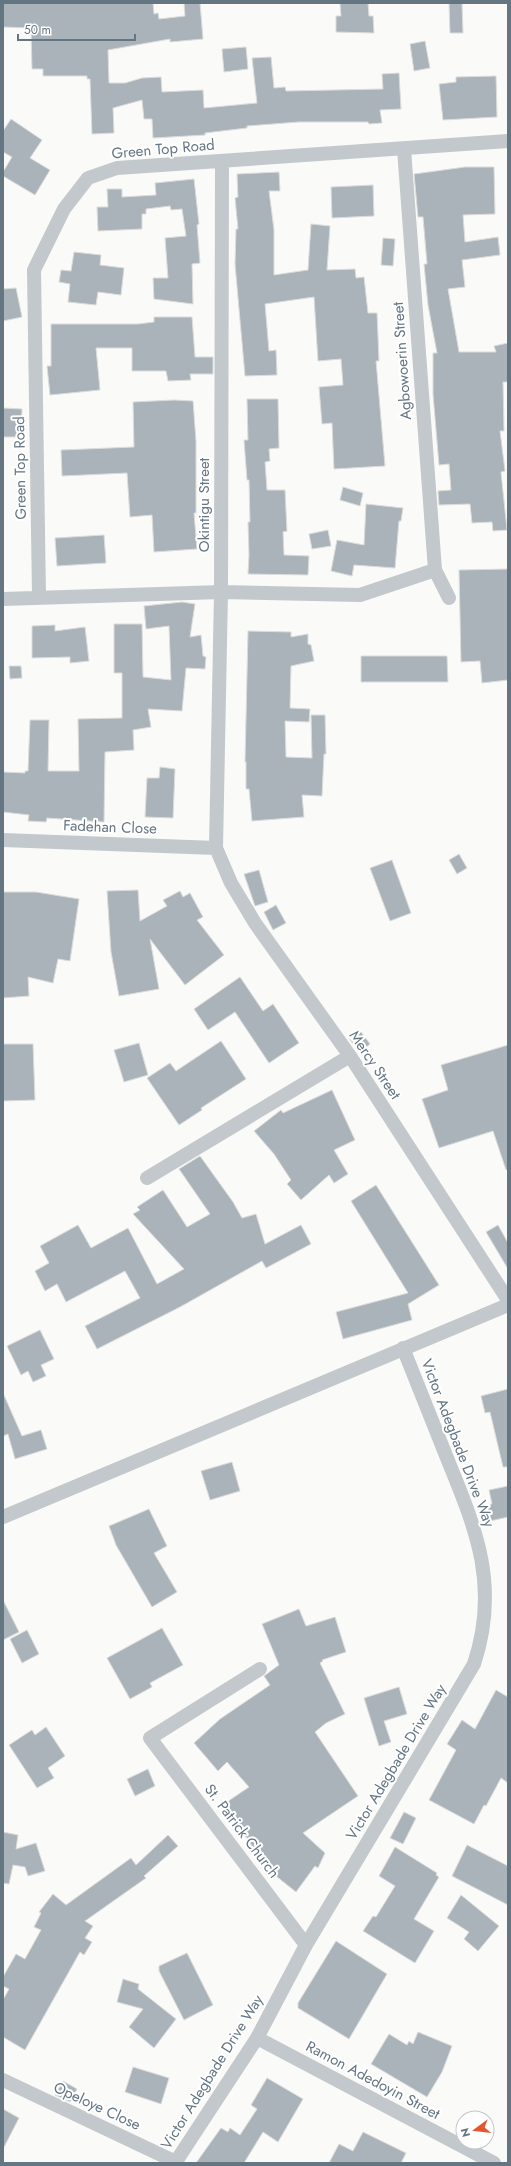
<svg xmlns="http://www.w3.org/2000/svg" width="511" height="2166" font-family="Jost,sans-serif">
<rect width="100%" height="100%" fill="#fafaf8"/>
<!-- building -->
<path fill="#aab3b9" stroke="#dcdcda" d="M3 3H153L154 14 158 13 159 19 185 16 184 3H200L203 39 170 42V39L108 50 109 83H125L142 78 161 77 162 92 203 90 204 108 257 103 252 58 271 57 274 88 285 87 286 91 383 89 382 74 399 73 401 109 380 110 382 123 369 124 368 122H299L247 126V128L205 133V135L153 138 152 119H144L142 100 113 108 114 133 92 134 90 79H87V76H43V69H32L31 28 3 27Z
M340 3H368L369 16H373L374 33 336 32V16H341Z
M449 3H462L463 33H450Z
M425 41 430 68 414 71 410 44Z
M246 47 248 69 224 72 222 49Z
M496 76 497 117 443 120 439 84 456 82V77Z
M11 119 42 140 30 158 50 170 35 195 3 176V172L12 157 3 152V131Z
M465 167H494L495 214 463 215 465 242 498 237 500 255 462 260 465 287 448 289 459 352H496L494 346 508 343V382H503L504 431H500L505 471 501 472 507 530 493 531 492 522 472 523 470 504 439 505 438 491 451 490 449 464 439 465 433 394V353H437L428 305 424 264H427L423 217H418L414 174Z
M279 172 280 191H269L274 230V275L308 270 311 224 330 226 327 270 355 269 356 278 364 277 368 313H377L379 361H376L385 466 334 469 332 423 322 424 319 387 343 385 341 359 318 361 314 297 265 304 269 351 276 350 277 375 245 376 235 264 236 229H238L235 198 238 197 237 174Z
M194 179 199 224 197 225 200 263 192 264 193 304 154 299 153 278H168L165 238 186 236 182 209 171 210 170 206 146 209V214H142V229L98 231 97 207H108L107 189H122V197L156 195 155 183Z
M373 185 374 216 332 218 331 187Z
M383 238 395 239 393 266 381 265Z
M74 252 101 255 100 265 124 268 121 295 98 292 96 305 68 302 70 284 59 282 61 270 71 271Z
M16 288 22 317 3 321V289Z
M154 317H192L195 357H213V374H190L191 380 168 381 166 371H132V348H96L100 390 50 395 47 366H51V324H138L154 322Z
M247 399H278L279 448 269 449 270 461 265 462 267 490H285L287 531 283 532 284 555 309 556 308 575 248 574 249 555 248 522H250L249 480H247L244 440H248Z
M174 400 193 401 196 441V513H194L197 549 154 552 152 515 130 517 127 473 62 476 61 450 134 447 133 402Z
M3 408 22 409 21 437H3Z
M343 487 363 493 360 506 340 500Z
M366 504 403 508 401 521H399L395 568 354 565 352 576 331 571 337 540 364 545Z
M328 530 331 546 312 549 309 534Z
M104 535 106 563 57 566 55 538Z
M508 569V680L482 683 480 661 461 662 459 570Z
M182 602 195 604 190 637 201 635 203 656 206 657 205 669 186 668 182 711 148 709 151 727 133 730 134 750 105 752 104 822 47 818 46 822 28 821 29 815 3 812V772L25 773V771H28L30 720H49L48 771H79L78 719 122 718V673H114V624H142L143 677 171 680 169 626 146 629 144 606Z
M55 625V631L85 627 89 661 70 663V657L32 658V626Z
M248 631 291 632V637L308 634V644L311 645 314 661 291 666 290 708 310 709 309 722 285 721 286 757 312 758 311 715H325L326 754H324L322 796 302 795 304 817 252 821 249 789H246V762H245Z
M361 656H447L448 682H361Z
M9 666H21L22 678 10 679Z
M160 767 175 769 173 818 145 817 147 778H159Z
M459 854 467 868 457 874 449 860Z
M392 860 411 913 390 921 370 868Z
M259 870 268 902 255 906 244 874Z
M138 890 140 921 167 906 163 900 180 891 183 897 190 893 203 917 197 920 224 955 185 985 150 939 159 989 119 996 111 952 107 891Z
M3 892H36L79 899 70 961 58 959 53 983 28 977 29 996 3 998Z
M276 905 286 923 273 930 264 912Z
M240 977 263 1011 273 1004 299 1043 269 1063 235 1012 208 1030 194 1009Z
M361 1032 370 1044 360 1052 350 1040Z
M221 1041 246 1079 201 1108 202 1110 179 1125 147 1078 170 1063 176 1071Z
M139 1043 148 1075 124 1082 114 1050Z
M3 1044H33L35 1100 3 1101Z
M508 1045V1169L506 1170 493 1131 439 1148 422 1099 448 1090 441 1065Z
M332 1090 355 1140 334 1150 348 1174 334 1183 329 1175 301 1200 287 1184 291 1180 274 1154 254 1131 281 1110 283 1113Z
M200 1156 233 1202 242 1218 256 1214 265 1244 301 1225 311 1244 266 1268 262 1261 180 1307 97 1349 85 1326 140 1298 125 1271 66 1302 57 1284 45 1291 35 1271 49 1263 40 1246 78 1225 91 1248 128 1228 157 1284 184 1269 133 1214 140 1210 137 1207 163 1190 187 1227 210 1214 179 1169Z
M376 1185 439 1285 408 1304 412 1320 343 1339 336 1312 408 1293 351 1201Z
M498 1225 508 1243V1269L486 1232Z
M40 1330 54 1359 41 1365 46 1376 33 1382 28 1371 21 1375 7 1346Z
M508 1389V1467H503L490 1412 485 1413 481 1396Z
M3 1393 22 1436 41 1430 47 1449 15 1459 8 1434 3 1436Z
M232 1462 240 1491 210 1500 201 1471Z
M508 1486V1517L486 1522 482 1506 492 1504 489 1490Z
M149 1509 167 1546 154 1553 177 1592 152 1607 116 1545 109 1526Z
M3 1600 19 1632 3 1640Z
M299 1609 306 1626 335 1617 346 1652 322 1660 323 1661 320 1663 345 1714 326 1723 315 1732 358 1796 303 1833 325 1853 318 1868 315 1866 296 1892 271 1872 273 1869 262 1861 224 1804 249 1787 227 1762 218 1771 194 1743 220 1719 270 1685 264 1676 279 1665 262 1624Z
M162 1628 183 1665 150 1683 152 1687 130 1699 107 1658Z
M27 1630 39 1654 22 1663 10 1639Z
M399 1687 407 1714 384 1721 391 1742 379 1746 364 1698Z
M496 1690 508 1697V1783L501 1778 486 1806 484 1805 474 1824 429 1800 456 1750 447 1744 462 1720 475 1729Z
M46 1727 65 1756 48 1768 54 1778 37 1788 9 1745 32 1730 35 1735Z
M148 1769 155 1786 135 1796 127 1779Z
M404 1812 416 1818 403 1844 390 1838Z
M3 1832 18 1835 16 1849 36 1843 45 1871 28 1876 25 1867 13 1865 9 1884 3 1883Z
M168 1835 178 1846 144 1876 146 1878 85 1921 93 1926 85 1938 92 1942 84 1955 80 1952 25 2050 3 2037V2000L9 1989 3 1986V1977L16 1954 25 1959 41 1930 34 1927 41 1913 39 1912 53 1894 66 1905 131 1858 136 1865Z
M467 1845 508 1866V1905L452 1876Z
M395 1847 437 1873 436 1875 439 1877 414 1919 434 1931 415 1963 363 1931 373 1916 376 1917 395 1886 379 1876Z
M461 1895 499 1926 478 1951 464 1939 469 1932 447 1918Z
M336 1941 387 1974 349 2039 298 2008V2003Z
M187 1953 213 2005 184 2020 159 1971V1966Z
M123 1979 139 1984 138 1989 176 2019 154 2048 129 2027 143 2009 117 2002Z
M418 2032 452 2046 442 2072 427 2097 371 2064 389 2034 407 2045 409 2041 413 2044Z
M133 2067 169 2078 161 2104 125 2092Z
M267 2078 303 2099 278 2142 263 2132 244 2163H196L221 2128 228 2132 230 2128 240 2135 257 2109 251 2105Z
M63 2081 77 2089 70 2102 55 2095Z
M3 2109 19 2118 3 2149Z
M363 2132 406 2153 401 2163H329L339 2144 353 2151Z"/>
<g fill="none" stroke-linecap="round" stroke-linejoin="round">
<!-- minor -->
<path stroke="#c3c8cc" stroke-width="14" d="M404 149 435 570 449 598
M222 162 221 592 216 848 231 883 255 923 350 1056 508 1300
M39 596 34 270 64 209 88 178 117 168 508 141
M3 599 221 592 360 595 435 570
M3 840 216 848
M147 1178 350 1056
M3 1517 508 1305
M260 1669 150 1738 306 1945
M257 2038 494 2163
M3 2080 176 2162
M175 2163 257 2038 306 1945 474 1664C500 1586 476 1529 447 1458 432 1421 418 1385 403 1348"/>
</g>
<g text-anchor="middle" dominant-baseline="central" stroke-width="4" stroke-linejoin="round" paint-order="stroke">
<!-- street labels -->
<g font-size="15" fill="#657683" stroke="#fff">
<text transform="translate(163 149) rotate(-5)">Green Top Road</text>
<text transform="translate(402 361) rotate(-94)">Agbowoerin Street</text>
<text transform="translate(20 468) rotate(-91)">Green Top Road</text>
<text transform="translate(204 505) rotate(-90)">Okintigu Street</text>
<text transform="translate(110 827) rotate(2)">Fadehan Close</text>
<text transform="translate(375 1065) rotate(56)">Mercy Street</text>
<text transform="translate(458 1443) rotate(69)">Victor Adegbade Drive Way</text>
<text transform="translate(396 1762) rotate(-59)">Victor Adegbade Drive Way</text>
<text transform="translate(242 1831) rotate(53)">St. Patrick Church</text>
<text transform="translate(212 2072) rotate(-58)">Victor Adegbade Drive Way</text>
<text transform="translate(373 2080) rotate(28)">Ramon Adedoyin Street</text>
<text transform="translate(97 2106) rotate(25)">Opeloye Close</text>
</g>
</g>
<!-- border -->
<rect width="511" height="2166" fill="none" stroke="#657683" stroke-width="8"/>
<!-- north arrow -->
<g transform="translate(475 2130) rotate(255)"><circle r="19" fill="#ffffff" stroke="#c1c8cd"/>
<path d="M0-3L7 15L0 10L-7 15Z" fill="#e4572e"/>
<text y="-6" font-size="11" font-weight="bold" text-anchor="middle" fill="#657683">N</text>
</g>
<!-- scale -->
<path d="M18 34v6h117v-6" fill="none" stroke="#657683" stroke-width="2"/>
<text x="24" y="34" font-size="12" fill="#657683" stroke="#ffffff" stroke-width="3" paint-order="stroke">50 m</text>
</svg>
